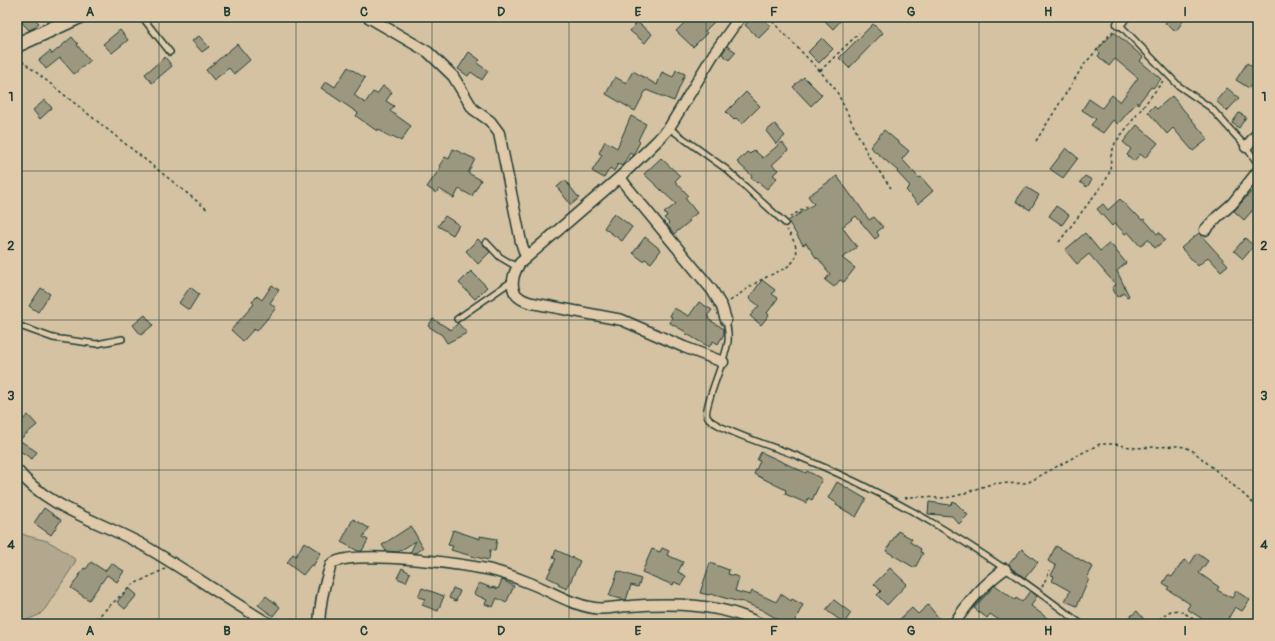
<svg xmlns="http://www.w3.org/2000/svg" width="1275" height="641" font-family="Pangolin,sans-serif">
<rect width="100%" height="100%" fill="#d4c2a3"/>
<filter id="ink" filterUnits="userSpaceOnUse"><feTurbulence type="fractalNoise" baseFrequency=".025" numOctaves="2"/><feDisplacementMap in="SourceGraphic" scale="8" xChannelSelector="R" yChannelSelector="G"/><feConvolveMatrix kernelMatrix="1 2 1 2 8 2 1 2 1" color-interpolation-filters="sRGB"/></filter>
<g filter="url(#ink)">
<!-- green -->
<path fill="#b3a88e" stroke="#697261" d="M17 531C26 537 37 538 47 541 58 546 66 553 76 560L73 566 45 609 39 615 19 623H17Z"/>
<!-- building -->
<path fill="#9c9880" stroke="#1f3d34" d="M28 17H33L39 23 34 28 29 30 22 23Z
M690 17H719L705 31 707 33 693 47 676 31Z
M753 17H761L771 26 759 38 745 25Z
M821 17H844L833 29Z
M1170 17H1186L1176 31 1165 23Z
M637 22 652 34 645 43 630 31Z
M873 24 883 33 849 68 839 58Z
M120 30 128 40 112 53 103 44Z
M1114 32 1143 57 1140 61 1161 79 1153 88 1151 87 1138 104 1137 102 1118 124 1113 120 1103 133 1091 125 1096 119 1082 110 1089 99 1102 108 1112 95 1120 102 1138 78 1115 59 1109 66 1098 56 1100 53 1097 50Z
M199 36 209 47 202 52 192 41Z
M72 37 78 44 77 45 90 61 74 74 60 58 46 69 39 60 50 51 52 54Z
M822 38 833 49 819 63 808 52Z
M237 44 250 60 234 74 229 68 214 80 206 70Z
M727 46 736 52 729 60 722 54Z
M469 52 480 60 477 63 488 71 482 80 471 72 468 76 458 69Z
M165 57 172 66 152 83 145 74Z
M1247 63 1258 71V76L1249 88 1236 80Z
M348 67 365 78 354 95 365 103 373 92 377 94 383 86 392 92 386 101 394 106 390 111 411 126 401 141 393 136 391 138 378 129 377 131 356 116 358 113 321 88 326 81 335 87Z
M676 70 685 74 674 101 646 90 635 111 606 94 615 77 626 83 633 71 657 85 662 72 673 77Z
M804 77 822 95 811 106 793 87Z
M1227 88 1239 98 1227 111 1216 101Z
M746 92 760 106 742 124 736 118 734 120 726 112Z
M1172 96 1208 139 1193 151 1173 128 1167 134 1148 112 1154 106 1157 109Z
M45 100 52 108 40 119 33 110Z
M1239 113 1246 117 1239 128 1232 123Z
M631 116 646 124 638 140 640 142 633 155 630 153 622 166 618 164 614 171 610 168 604 178 592 171 602 155 599 153 605 141 617 148Z
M775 124 785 136 776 144 766 131Z
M1137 125 1158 143 1145 158 1140 154 1134 161 1127 155 1131 149 1123 142Z
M884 130 909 151 902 159 919 178 921 177 933 191 918 204 906 190 910 186 897 172 898 171 870 147Z
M782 142 788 150 772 165 778 170 773 175 777 178 767 189 758 182 757 183 751 178 752 176 737 162 747 152 750 154 754 150 763 158Z
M1066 148 1078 158 1063 178 1050 169Z
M453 149 475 159 468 173 481 180 472 196 459 189 454 198 439 189 436 193 427 187 441 167 439 166 445 157 449 159Z
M661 158 680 176 675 181 688 195 685 198 697 213 688 220 690 221 674 234 667 225 669 223 664 218 667 216 664 213 676 204 644 174Z
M837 176 853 198H854L869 220 874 217 883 227 877 232 879 236 875 239 856 216 842 227 857 247 842 258 855 268 844 282 840 280 834 287 825 280 830 274 818 258 817 259 806 243 803 245 788 221 814 204 808 196Z
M1085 176 1092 180 1087 187 1080 182Z
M565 180 579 198 571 205 557 187Z
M1258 184V204L1244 220 1234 211Z
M1026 187 1039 195 1030 210 1016 201Z
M1120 199 1134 214 1135 213 1142 220 1144 219 1157 234 1159 232 1165 240 1155 248 1148 239 1140 246 1128 232 1125 234 1115 223 1112 226 1097 209 1103 204 1108 210Z
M1056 206 1069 215 1062 225 1049 216Z
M614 213 632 227 622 241 604 228Z
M445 216 459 225 453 235 438 226Z
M1085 233 1100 251 1110 243 1126 263 1117 271 1129 296 1127 297 1124 293 1117 297 1112 287 1116 285 1089 254 1077 264 1065 250Z
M1199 233 1228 265 1221 271 1208 257 1198 266 1181 248Z
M645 237 661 250 651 263 645 259 643 261 633 253Z
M1245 238 1254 246 1243 259 1234 251Z
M478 239 490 252 478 264 466 251Z
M471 271 487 287 475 299 459 283Z
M762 280 775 290 772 294 778 298 767 313 769 315 761 325 750 316 759 306 749 298Z
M272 285 279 290 270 303 276 308 257 331 254 329 243 341 231 330 254 304 252 302 257 296 262 300Z
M190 287 199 294 189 310 179 303Z
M41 288 50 294 38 312 29 306Z
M699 302 712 310 707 316 709 317 708 319 724 329V334L718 344 713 341 709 347 685 333 686 332 670 323 672 317 670 316 674 308 689 316Z
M145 315 153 325 141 335 133 325Z
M433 319 451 330 458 323 467 333 447 343 442 335 428 326Z
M28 415 37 425 19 440 37 452 32 459 17 449V425Z
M761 452 806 473 807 471 822 479 812 500 808 498 806 503 785 494 786 490 754 474 760 461 757 460Z
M837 482 866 499 856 517 836 505 837 503 828 498Z
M954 501 968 515 959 524 952 516 928 514 929 502 950 505Z
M44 508 61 520 51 535 34 523Z
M353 519 369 528 363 537 368 540 362 551H358L341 542Z
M411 526 423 548 415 553H410L416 541 398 552 386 551 382 545Z
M453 530 480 539V536L497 539 495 551 490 550 489 560 475 557 451 550 453 546 448 545Z
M898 531 912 539 910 542 921 549 920 552 923 553 915 568 886 551Z
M304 542 321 553 313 566 311 565 303 575 287 563 293 554 296 556Z
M1056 546 1093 567 1087 578 1089 579 1077 606 1065 601 1070 591 1052 581 1054 576 1051 575 1056 566 1048 561Z
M662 548 669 551 667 555 683 562 678 572 686 576 681 585 674 582 673 585 642 572 652 549 660 552Z
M1022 549 1038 562 1025 578 1011 568 1009 564Z
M556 550 580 561 567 589 558 585 559 583 547 577 556 559 553 558Z
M1197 553 1208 561 1199 573 1219 587 1217 590 1232 598 1236 591 1250 600 1242 611 1235 607 1225 624H1202L1204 620 1187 609 1190 604 1167 589 1169 587 1163 583 1168 575 1172 577 1184 560 1190 564Z
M91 562 105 571 111 563 124 571 117 582 107 575 89 600 71 588 84 568 86 569Z
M710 563 729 570 728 574 739 577 735 591 750 595 752 591 776 602 781 594 791 601 792 599 803 605 793 624H777L779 620 762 610 741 601 740 602 710 594 709 595 700 593Z
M402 568 410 573 406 582 397 578Z
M890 568 907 584 887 605 877 595 881 591 874 584Z
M618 571 641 579 638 587 631 585 626 600 609 596Z
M502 580 514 586 506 603 497 598 493 607 485 604 487 600 474 594 479 583 492 588 493 587 498 589Z
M995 585 1015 600 1016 598 1022 602 1030 591 1037 596 1031 606 1055 624H1005L990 614 987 618 974 608Z
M129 588 137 595 125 609 117 602Z
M422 588 444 596 438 611 422 605 425 599 418 597Z
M453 588 460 591 456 601 449 598Z
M266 596 280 607 273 616 258 605Z
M834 600 851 613 844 623 826 610Z
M928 605 944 624H904L900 619 912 608 918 614Z
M1137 611 1148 624H1121Z"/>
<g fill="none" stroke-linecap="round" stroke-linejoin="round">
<!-- lane casing -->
<g stroke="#1f3d34" stroke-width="8">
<path id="lane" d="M142 17 170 52
M1119 24 1179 86 1211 108 1246 147 1258 164
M669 128 726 169 785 223
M486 242 500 257 517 267
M457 319 512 281
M726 320C727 326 729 334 728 341 727 356 703 407 707 416 711 428 780 449 795 455 900 497 991 555 1081 624
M17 325 53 338 97 344 122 339"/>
</g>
<!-- street casing -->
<g stroke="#1f3d34" stroke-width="13">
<path id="street" d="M368 17 428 52 453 76 473 109 490 121 499 133 521 242 526 257
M1119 24 1124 17
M1246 147 1258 133
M620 177 627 187 712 290 722 307 726 320
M1205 230 1217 217 1232 204 1258 171
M723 362 684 347 622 320 532 303C528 302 524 301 520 298 508 290 513 273 520 263L620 177 658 140 669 128 713 55 735 24 741 17
M17 470C46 507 101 522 141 544 185 569 226 599 270 624
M319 624C320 605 322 592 328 574 329 571 330 568 331 565 345 547 472 565 495 571 506 574 517 578 527 582 549 590 569 604 594 608 607 610 618 606 630 606 673 603 722 603 760 624
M954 624C968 602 984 584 1005 569"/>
</g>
<!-- secondary casing -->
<g stroke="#1f3d34" stroke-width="17">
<path id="secondary" d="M17 45 78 17"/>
</g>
<!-- path -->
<path stroke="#1f3d34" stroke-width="1.5" stroke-dasharray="3 3" stroke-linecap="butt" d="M768 17 820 71 836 90 869 157 891 188
M17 57 208 210
M820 71 859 33
M1036 141 1083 66 1113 31
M790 217 808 206
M1059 242 1106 180 1110 171 1111 156 1115 143 1163 81
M730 301C740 294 749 287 759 281 783 267 812 265 787 230
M905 498C917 495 929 498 942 498 962 497 974 488 992 484 1004 482 1017 485 1029 482L1076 456 1100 444H1115L1135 448 1177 446 1185 447 1193 451 1240 491 1258 508
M1042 587 1050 570
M93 624 102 613 132 585 165 569
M1155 624C1173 603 1180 609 1200 624"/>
<!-- lane -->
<use href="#lane" stroke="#e0caaa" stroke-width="5"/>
<!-- street -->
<use href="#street" stroke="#e0caaa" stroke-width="10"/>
<!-- secondary -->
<use href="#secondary" stroke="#e0caaa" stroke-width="14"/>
</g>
</g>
<!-- grid -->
<path fill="none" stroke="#1f3d34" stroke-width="1" stroke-opacity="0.55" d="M159 17V624M296 17V624M432 17V624M569 17V624M706 17V624M843 17V624M979 17V624M1116 17V624M17 171H1258M17 320H1258M17 470H1258"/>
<!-- margin -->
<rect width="1275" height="641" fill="none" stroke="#e0caaa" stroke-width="44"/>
<rect x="22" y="22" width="1231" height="597" fill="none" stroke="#1f3d34" stroke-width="1.5"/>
<g font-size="13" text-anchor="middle" font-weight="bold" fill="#1f3d34">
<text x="90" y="16">A</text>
<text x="227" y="16">B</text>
<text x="364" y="16">C</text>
<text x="501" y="16">D</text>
<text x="638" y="16">E</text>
<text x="774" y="16">F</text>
<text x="911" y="16">G</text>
<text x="1048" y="16">H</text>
<text x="1185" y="16">I</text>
<text x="11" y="101">1</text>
<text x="1264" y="101">1</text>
<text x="11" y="250">2</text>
<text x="1264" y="250">2</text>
<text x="11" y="400">3</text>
<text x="1264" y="400">3</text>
<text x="11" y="549">4</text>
<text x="1264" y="549">4</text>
<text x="90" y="635">A</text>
<text x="227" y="635">B</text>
<text x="364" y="635">C</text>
<text x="501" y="635">D</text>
<text x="638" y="635">E</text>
<text x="774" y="635">F</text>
<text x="911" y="635">G</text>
<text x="1048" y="635">H</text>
<text x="1185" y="635">I</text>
</g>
</svg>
